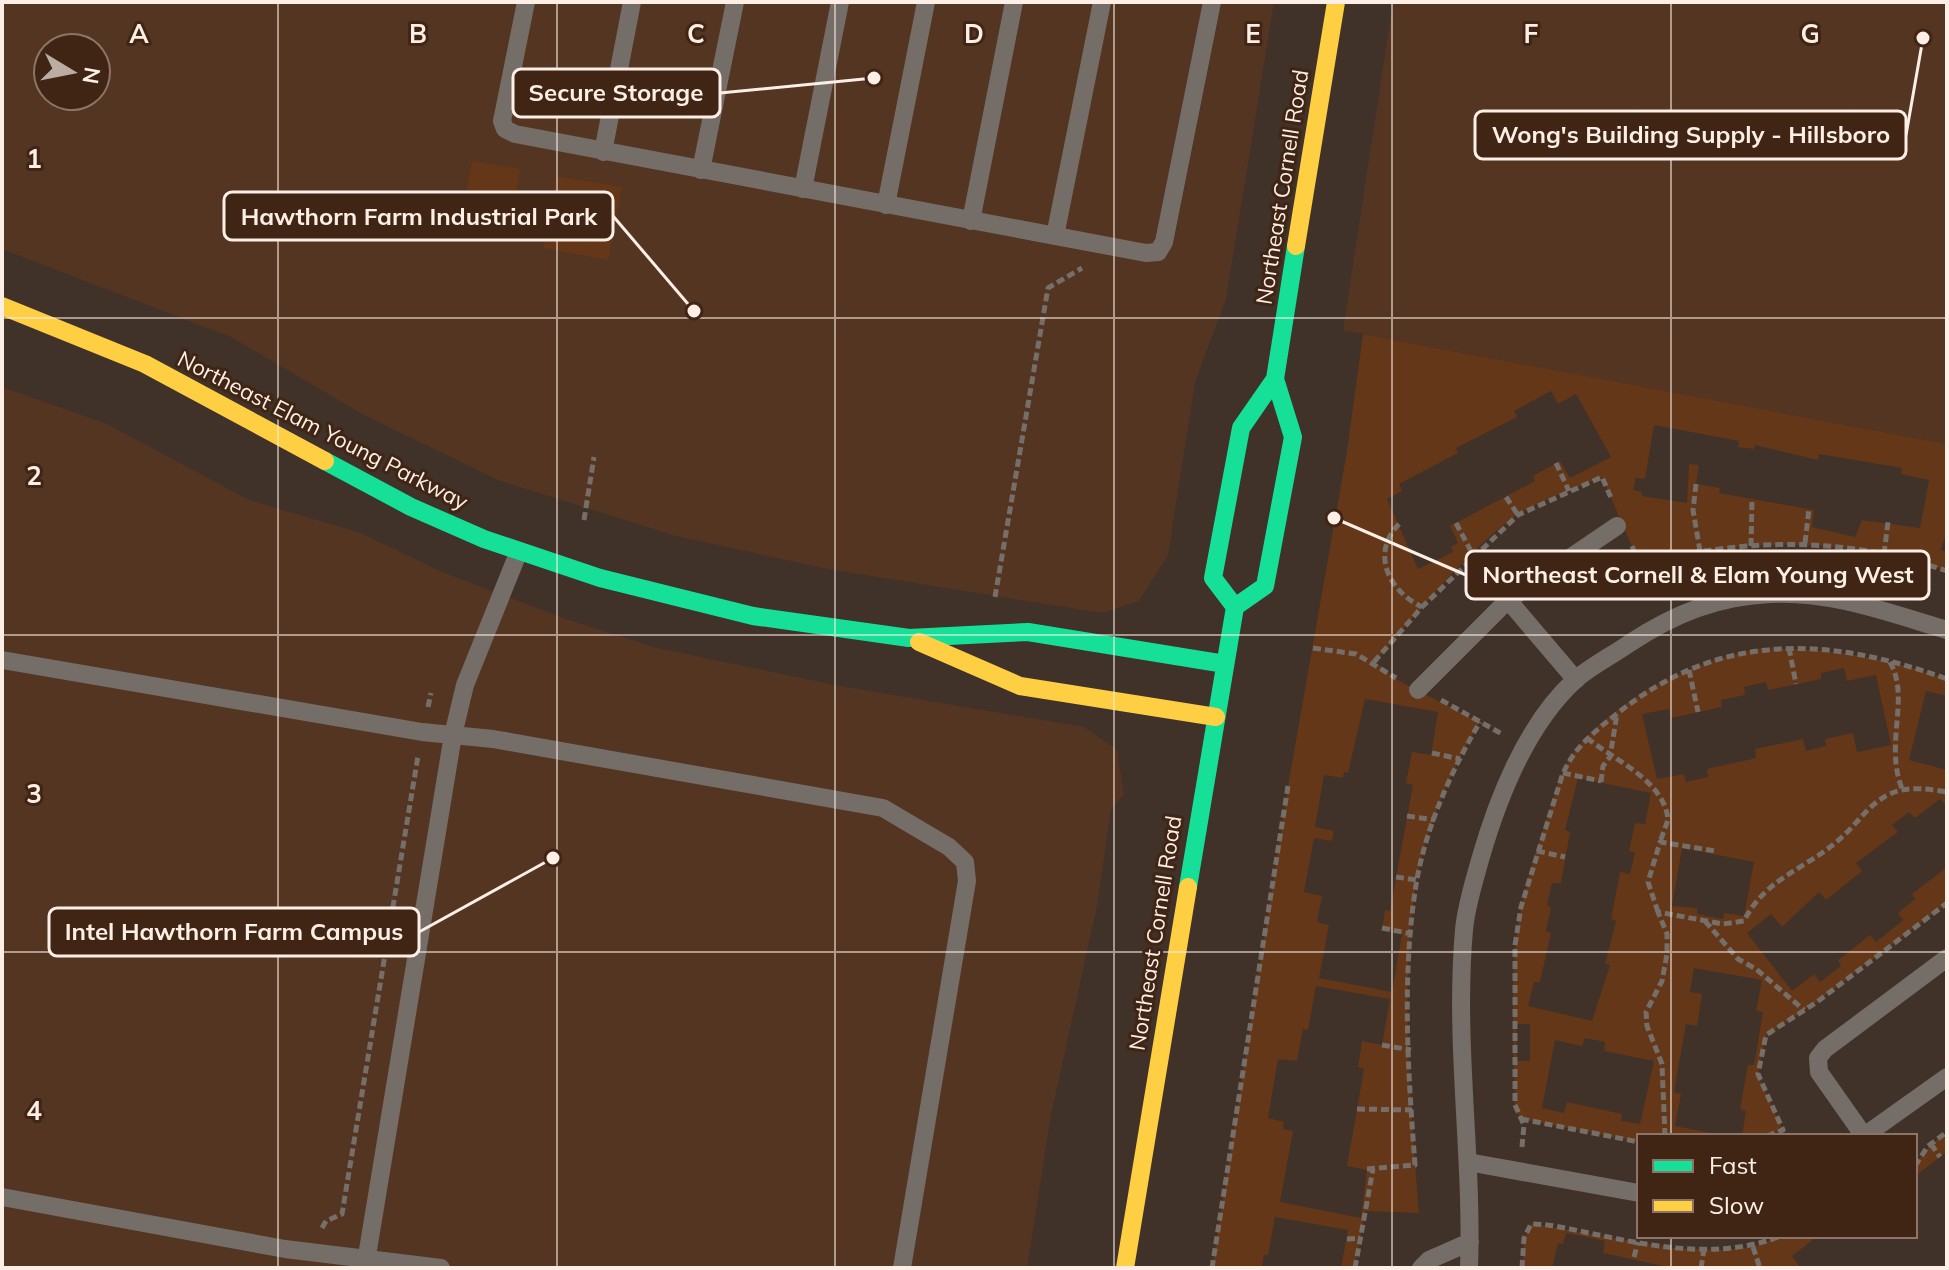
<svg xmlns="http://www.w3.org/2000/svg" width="1949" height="1270" font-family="Mulish,sans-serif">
<rect width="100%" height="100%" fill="#403228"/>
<!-- built -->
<path fill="#543521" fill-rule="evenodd" d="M2 2H1274L1226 299 1195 382 1168 555 1139 601 1102 613 828 569 676 536 498 480 364 415 231 337 2 249ZM48 48H96V96H48Z
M1393 2H1947V444L1343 330Z
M2 387 107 424 249 500 361 533 442 572 566 619 653 647 840 686 1084 727 1117 750 1124 794 1111 809 1097 906 1051 1115 1027 1268H2Z"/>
<!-- green -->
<path fill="#633717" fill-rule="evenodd" d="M472 161 520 169 512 222 462 212Z
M556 176 622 187 608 260 543 248Z
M1363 334 1947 444V529L1941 550 1947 552V571C1841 536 1746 539 1639 563L1602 477C1575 489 1541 499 1517 515 1469 548 1413 618 1375 662L1399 681 1480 722C1452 769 1427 825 1417 879 1399 983 1411 1108 1419 1213L1365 1211 1355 1268H1341L1348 1230 1275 1217 1268 1255H1264L1262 1268H1212L1288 786 1347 451ZM1551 391 1558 404 1576 394 1611 457 1570 478 1560 461 1533 476 1535 481 1450 526 1458 543 1451 547 1453 552 1418 569 1387 499 1402 491 1399 484 1458 453 1456 448 1517 417 1514 411ZM1654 425 1739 441 1738 447 1754 449 1755 445 1818 460 1819 454 1902 468 1901 474 1929 480 1920 528 1862 520 1855 537 1812 527 1814 510 1719 493 1720 488 1696 484 1699 465 1689 464 1687 503 1642 496V492L1633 490 1636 478 1645 479ZM1365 699 1438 712 1431 755 1412 752 1406 783 1413 785 1390 911 1385 910 1382 930 1402 934 1392 992 1319 978 1329 925 1317 922 1322 896 1304 892 1314 838 1332 841 1334 831 1315 827 1324 775 1343 778 1344 772 1348 773ZM1316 986 1390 999 1382 1045 1362 1041 1358 1067 1364 1069 1347 1166 1367 1170 1361 1218 1280 1202 1293 1131 1283 1129 1284 1122 1268 1118 1278 1059 1297 1061 1303 1029 1308 1030Z
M1763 648C1827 649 1886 657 1947 679V696L1926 691 1909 760 1947 770V807L1940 799 1915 818 1909 812 1892 825 1898 832 1856 863 1862 871 1826 900 1819 892 1782 927 1771 914 1747 933 1792 991 1814 974 1820 982 1841 966 1838 960 1870 935 1876 942 1903 920 1898 913 1915 899 1912 894 1947 867V903L1817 1002 1766 1036 1758 1074 1783 1130 1767 1136H1742L1746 1111 1740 1109 1748 1065H1754L1763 1012 1756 1011 1762 980 1694 968 1690 992 1702 994 1697 1026 1686 1024 1674 1092 1681 1094 1675 1126 1728 1136H1639V1142L1520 1119 1515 1105C1514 1053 1511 1000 1515 947 1519 903 1533 859 1547 818 1554 800 1558 777 1568 761 1607 701 1695 659 1763 648ZM1844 668 1847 681 1876 675 1891 745 1857 752 1853 733 1825 739 1826 746 1806 751 1803 739 1755 749 1756 758 1707 769 1708 777 1686 782 1684 774 1657 779 1642 714 1669 709 1671 718 1722 707 1721 700 1745 695 1744 687 1766 682 1768 690 1821 679V673ZM1578 778 1651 793 1645 824 1635 823 1629 851 1635 853 1630 874 1620 872 1611 919 1616 921 1605 964 1610 965 1592 1021 1528 1006 1534 982H1540L1551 933 1546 931 1551 907 1547 905 1552 883H1561L1570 832 1565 830ZM1682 848 1754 862 1744 916 1724 913 1723 919 1697 914V908L1672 906ZM1516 1024H1530V1061H1517ZM1585 1038 1605 1042 1604 1051 1654 1061 1640 1124 1621 1121 1622 1114 1567 1102 1564 1113 1542 1108 1555 1040 1582 1046Z
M1947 1132V1152L1915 1176C1915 1157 1932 1143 1947 1132Z
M1531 1224 1674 1248 1725 1250 1753 1247 1781 1236H1818L1792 1256 1801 1268H1672L1603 1253 1605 1241 1566 1233 1563 1244 1558 1243 1552 1268H1522L1524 1238Z"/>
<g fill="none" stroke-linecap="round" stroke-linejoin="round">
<!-- path -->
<path stroke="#766e69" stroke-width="5" stroke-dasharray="8 4" stroke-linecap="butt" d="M1556 463 1569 491
M1696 484 1693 510 1700 551
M1506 497 1518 515
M584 520 594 457
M1456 523 1473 555
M1399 524C1370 554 1389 591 1422 607
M1805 543 1809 509
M1632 546 1639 563C1747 539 1841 535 1947 571
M1751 546 1752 499
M1884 554 1888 522
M995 597 1048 288 1082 268
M1313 648 1356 654 1396 678
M1789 648 1796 684
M1374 662 1422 607 1518 515 1602 477 1612 500
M1890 662C1911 699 1883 745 1903 791
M1689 670 1698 712
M1441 700 1502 734
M428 707 431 693
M1587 738C1614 760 1665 781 1668 820L1660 842
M1432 753 1460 759
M1563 773 1601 781
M1601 782 1603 766 1610 757 1617 714
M1407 816 1435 820
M1537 851 1565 857
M1396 877 1417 880
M1658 912 1648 882 1660 842 1715 851V854
M1705 921 1738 959 1756 969 1804 1010
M1382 928 1412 934
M1382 1045 1411 1050
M1357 1109 1412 1110
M1521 1119 1639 1142
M1665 1136 1662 1064 1647 1026 1646 1012 1662 981 1667 954V934L1658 912 1723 924 1744 921C1766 877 1807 869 1841 838 1858 823 1870 802 1892 793 1909 786 1929 789 1947 792
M1767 1136 1783 1130 1758 1074 1766 1035 1817 1002 1947 903
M1931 1144 1940 1157
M1522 1147 1524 1125 1515 1105V945L1521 907 1562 776C1573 748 1595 731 1618 713 1721 631 1828 636 1947 679
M1915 1166 1928 1146 1947 1132
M1367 1169 1415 1165C1408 1072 1401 972 1417 879 1427 825 1452 769 1480 722
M322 1228 326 1221 342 1214 418 756
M1347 1239 1360 1238
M1753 1247 1760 1268
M1634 1257 1638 1242
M1212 1268 1288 786
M1355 1268 1373 1169
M1522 1268 1524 1238 1531 1224C1554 1224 1577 1231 1599 1235 1660 1248 1722 1259 1781 1236
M1701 1268 1704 1249"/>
<!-- lane -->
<path stroke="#756d68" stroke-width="18" d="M526 2 502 121 505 129 515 134 1146 253 1158 252 1164 242 1212 2
M603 152 632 2
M701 170 735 2
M803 189 840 2
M886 205 926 2
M971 221 1014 2
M1055 236 1102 2
M1508 600 1576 680
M2 660 422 732 493 739 883 808 949 847 965 862 967 881 902 1268
M1418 690 1508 600 1617 526
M1947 958 1825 1049 1818 1058 1819 1072 1864 1136 1947 1077
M1468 1162 1639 1193
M2 1197 285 1249 441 1268
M367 1256 453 735 465 685 519 551
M1421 1268 1429 1260 1470 1242
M1469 1268C1473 1155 1454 1043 1464 930 1466 906 1474 882 1480 860 1498 797 1526 725 1575 680 1591 666 1613 655 1630 643 1674 614 1718 596 1771 594 1832 591 1889 613 1947 630"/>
<!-- fast -->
<path stroke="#16e098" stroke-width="18" d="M325 461 411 507 484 539 600 578 753 616 909 638 1028 632 1225 664
M1235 607 1213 578 1241 428 1275 379
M1188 887 1235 607 1265 586 1293 437 1275 379 1296 246"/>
<!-- slow -->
<path stroke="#ffcf43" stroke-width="18" d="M1296 246 1336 2
M2 306 145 364 325 461
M919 642 1020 686 1216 717
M1125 1268 1188 887"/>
</g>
<!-- grid -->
<path fill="none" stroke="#fdeee6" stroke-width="2" stroke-opacity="0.55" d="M278 2V1268M557 2V1268M835 2V1268M1114 2V1268M1392 2V1268M1671 2V1136M2 318H1947M2 635H1947M2 952H1947M1671 1236V1268"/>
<g text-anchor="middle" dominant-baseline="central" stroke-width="6" stroke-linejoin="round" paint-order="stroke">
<!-- street labels -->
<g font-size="22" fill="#fdeee6" stroke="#402514">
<text transform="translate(1282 187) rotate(-81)">Northeast Cornell Road</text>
<text transform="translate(323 430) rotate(27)">Northeast Elam Young Parkway</text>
<text transform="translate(1155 933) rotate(-81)">Northeast Cornell Road</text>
</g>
</g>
<g font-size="26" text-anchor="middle" font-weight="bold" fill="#fdeee6" stroke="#402514" stroke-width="6" stroke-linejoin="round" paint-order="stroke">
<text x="139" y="43">A</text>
<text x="418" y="43">B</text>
<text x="696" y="43">C</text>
<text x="974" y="43">D</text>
<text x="1253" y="43">E</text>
<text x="1531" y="43">F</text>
<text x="1810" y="43">G</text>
<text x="34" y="168">1</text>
<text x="34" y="485">2</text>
<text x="34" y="803">3</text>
<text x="34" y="1120">4</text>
</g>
<!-- callouts -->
<path fill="none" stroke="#fdeee6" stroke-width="3" d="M874 78L720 93M1923 38L1906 135M694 311L613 216M1334 518L1466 575M553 858L419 932"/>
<g fill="#fdeee6" stroke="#402514" stroke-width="3">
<circle cx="874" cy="78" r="8"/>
<circle cx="1923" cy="38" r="8"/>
<circle cx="694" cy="311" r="8"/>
<circle cx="1334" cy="518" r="8"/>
<circle cx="553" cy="858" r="8"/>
</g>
<g fill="#402514" stroke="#fdeee6" stroke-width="3">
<rect x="513" y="69" width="207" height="48" rx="8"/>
<rect x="1475" y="111" width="431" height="48" rx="8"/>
<rect x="224" y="192" width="389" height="48" rx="8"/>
<rect x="1466" y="551" width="463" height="48" rx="8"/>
<rect x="49" y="908" width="370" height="48" rx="8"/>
</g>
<g font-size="24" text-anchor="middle" font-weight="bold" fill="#fdeee6">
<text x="616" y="101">Secure Storage</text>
<text x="1691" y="143">Wong's Building Supply - Hillsboro</text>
<text x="419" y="225">Hawthorn Farm Industrial Park</text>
<text x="1698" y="583">Northeast Cornell &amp; Elam Young West</text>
<text x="234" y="940">Intel Hawthorn Farm Campus</text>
</g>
<!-- border -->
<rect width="1949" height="1270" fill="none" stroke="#fdeee6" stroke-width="8"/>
<!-- legend -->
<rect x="1637" y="1134" width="280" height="104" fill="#402514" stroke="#8c7568" stroke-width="2"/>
<rect x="1653" y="1160" width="40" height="12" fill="#16e098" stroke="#8c7568" stroke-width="2"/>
<text x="1709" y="1174" font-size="24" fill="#fdeee6">Fast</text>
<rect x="1653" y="1200" width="40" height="12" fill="#ffcf43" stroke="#8c7568" stroke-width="2"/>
<text x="1709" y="1214" font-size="24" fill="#fdeee6">Slow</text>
<!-- north arrow -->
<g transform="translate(72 72) rotate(100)"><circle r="38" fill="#402514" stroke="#8c7568" stroke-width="2"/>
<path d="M0-6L14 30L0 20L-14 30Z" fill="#bbaca4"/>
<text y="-12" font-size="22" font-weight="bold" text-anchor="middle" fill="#fdeee6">N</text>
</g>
</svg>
